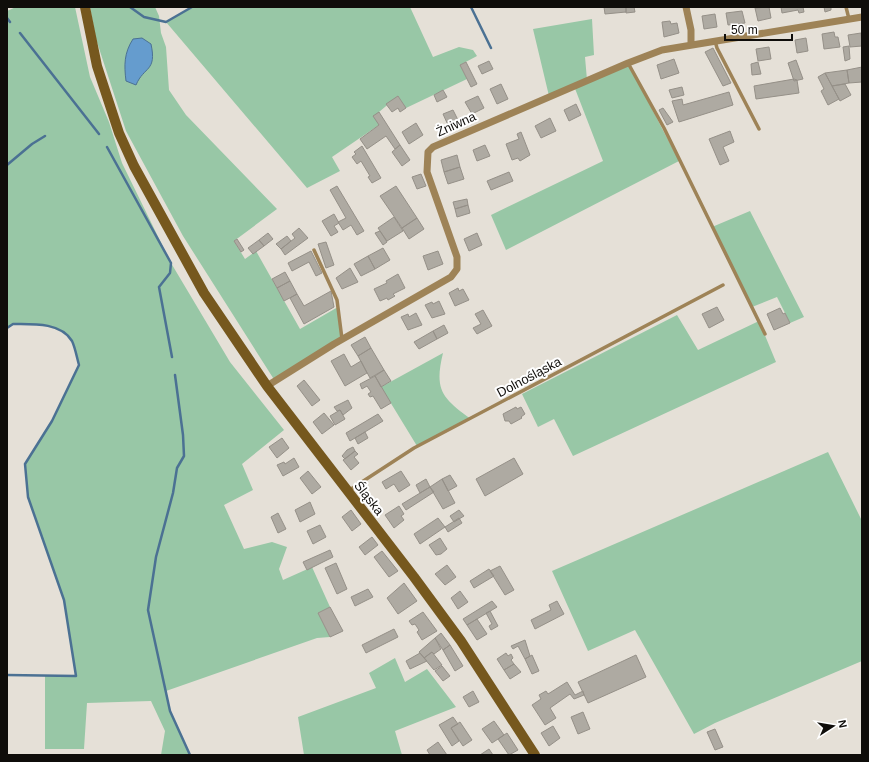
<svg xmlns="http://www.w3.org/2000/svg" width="869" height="762" font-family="Arial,sans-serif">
<rect width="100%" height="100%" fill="#e5e0d7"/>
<!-- green -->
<path fill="#98c7a6" d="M16 7H75L90 77 109 122 122 163 171 263 230 362 284 430 242 464 253 490 224 505 244 549 272 542 287 547 279 569 283 580 312 567 330 607 318 613 330 637 317 638 166 691 170 711 190 755H161L165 731 151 701 87 703 84 749H45V676H76L64 600 28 497 25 464 52 421 79 365C77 358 75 347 72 341 61 322 31 324 13 324L7 328V11Z
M90 7H155L159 16 161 33 166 47 169 90 186 115 277 209 234 241 245 259 256 251 300 329 338 307 342 340 275 381 183 236 126 131 96 39Z
M192 7H410L433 57 459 47 473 50 477 56 460 65 467 79 406 108 398 96 379 112V125L332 157 340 171 307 188 166 22Z
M592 19 594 55 585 57 587 80 628 63 679 161 506 250 491 215 603 161 574 86 549 96 533 29Z
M750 211 804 317 790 323 777 297 752 307 712 227Z
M677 315 698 350 759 321 776 362 573 456 554 419 538 427 522 394Z
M443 353C434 390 442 398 471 419L417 446 381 387Z
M828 452 862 521V661L715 723 694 734 635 630 588 651 552 571Z
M395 658 405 682 427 669 456 707 395 731 402 755H304L298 717 376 688 369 673Z"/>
<!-- water -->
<path fill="#659cce" stroke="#4b7193" d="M142 38 151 44C157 72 144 66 136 85L126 81C124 65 124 53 133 39Z"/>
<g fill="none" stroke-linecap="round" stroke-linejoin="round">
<!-- stream -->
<path stroke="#4b7193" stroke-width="2.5" d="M130 7 144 17 166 22 192 7
M471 7 491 48
M7 18 10 22
M20 33 99 134
M107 147 171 263 170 273 159 287 172 357
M7 165 32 144 45 136
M7 328 13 324C31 324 61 322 72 341 75 347 77 358 79 365L52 421 25 464 28 497 64 600 76 676 7 675
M175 375 183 435 184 456 177 468 173 493 156 557 148 610 170 711 190 755"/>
</g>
<!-- building -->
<path fill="#aeaaa2" stroke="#959088" d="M604 7H626V12L605 14Z
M626 7H634L635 12 626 13Z
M769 7 771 18 758 21 755 8Z
M781 7H803L804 12 799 13 798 10 782 13Z
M824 7H831V10L825 12Z
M742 11 745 23 728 25 726 13Z
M715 14 717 27 704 29 702 16Z
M670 21 671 24 677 23 679 33 664 37 662 22Z
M834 32 835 37H838L840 47 824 49 822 34Z
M861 33 862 46 850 47 848 35Z
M806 38 808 51 797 53 795 40Z
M849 46 850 59 845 61 843 47Z
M769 47 771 59 758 61 756 49Z
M713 48 731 83 723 86 705 52Z
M674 59 679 73 661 79 657 65Z
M796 60 803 79 794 81 788 63Z
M489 61 493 69 482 74 478 66Z
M466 62 477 84 471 87 460 65Z
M758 62 761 74 752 75 751 64Z
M862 67V82L849 83 847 70Z
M847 70 849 83 832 86 825 73Z
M825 73 839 99 828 105 821 91 824 89 818 77Z
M794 79 797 80 799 93 756 99 754 86Z
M501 84 508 99 497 104 490 89Z
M845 84 851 95 840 101 832 86Z
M682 87 684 95 672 98 669 90Z
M443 90 447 97 437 102 434 95Z
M729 92 733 105 679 122 672 101 682 99 683 105Z
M398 96 406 108 400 112 398 108 392 112 386 104Z
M478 96 484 108 472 114 465 102Z
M576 104 581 115 569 121 564 110Z
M663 108 673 122 667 125 659 110Z
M453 110 458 120 448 125 443 114Z
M379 112 400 145 395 149 386 136 367 149 360 139 379 125 373 116Z
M550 118 556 131 541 138 535 126Z
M416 123 423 135 409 144 402 132Z
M730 131 734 142 723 147 729 161 720 165 709 139Z
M521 132 530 155 520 161 518 158 512 160 506 144 519 139 517 134Z
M400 145 410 160 402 166 392 152Z
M485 145 490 156 477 161 473 150Z
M362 146 381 178 372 183 368 177 370 176 361 161 357 164 352 157 356 154 354 152Z
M457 155 460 167 444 172 441 160Z
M460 167 464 179 448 184 444 172Z
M509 172 513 181 491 190 487 181Z
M421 174 426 186 417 189 412 177Z
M337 186 364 231 357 235 351 225 343 230 338 222 346 218 330 190Z
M396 186 417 218 402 228 380 196Z
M467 199 468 205 455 209 453 202Z
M468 205 470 213 457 217 455 209Z
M334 214 339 223 334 226 338 232 331 236 322 221Z
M394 217 403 231 387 241 378 228Z
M417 218 424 229 409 239 402 228Z
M299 228 308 238 285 255 281 249 295 238 292 234Z
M380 231 387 242 383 245 375 233Z
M268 233 273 239 264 246 259 240Z
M477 233 482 245 469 251 464 239Z
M287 236 291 241 281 249 276 244Z
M237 239 244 250 241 252 234 241Z
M259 240 264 246 253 254 248 248Z
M326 242 334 265 326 268 318 244Z
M383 248 390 260 375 269 368 256Z
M311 251 322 273 316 276 309 262 292 271 288 263Z
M438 251 443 264 428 270 423 256Z
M368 256 375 269 361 276 354 264Z
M350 268 358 282 342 289 336 278Z
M285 272 290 281 277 288 272 279Z
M398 274 405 288 393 294 395 296 388 300 387 298 380 301 374 289 387 283 386 281Z
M290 281 297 294 284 301 277 288Z
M458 288 459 291 463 289 469 300 455 306 449 293Z
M331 291 334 307 304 324 290 298 297 294 304 306Z
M439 301 445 314 432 318 425 305 432 302 433 304Z
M717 307 724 320 709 328 702 314Z
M780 308 783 314 785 313 790 323 774 330 767 314Z
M483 310 492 326 477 334 473 328 481 324 475 314Z
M416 313 422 325 408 330 401 317 408 314 409 317Z
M444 325 448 333 437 339 433 331Z
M433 331 437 339 419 349 414 342Z
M365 337 371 348 358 356 351 345Z
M371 348 384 370 370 378 358 356Z
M344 354 351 367 361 361 367 373 345 386 331 361Z
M384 370 391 381 381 387 375 376Z
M375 376 391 403 381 409 373 396 370 397 368 394 371 392 367 386 362 389 360 384Z
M304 380 320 400 312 406 297 386Z
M348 400 352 408 343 415 340 410 337 411 334 407Z
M516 407 517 409 521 407 525 414 521 417 522 418 511 424 509 421H505L503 414Z
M340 410 345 419 335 425 330 416Z
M324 413 334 425 322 434 313 422Z
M378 414 383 421 350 441 346 433Z
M365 432 368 438 358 444 355 438Z
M282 438 289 448 277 458 269 447Z
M353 447 355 451 345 459 342 456 347 450Z
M355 451 358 454 354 457 359 463 351 470 343 460Z
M294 458 299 467 283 476 277 465 284 462 285 464Z
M514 458 523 474 485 496 476 479Z
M308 471 321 487 312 494 300 478Z
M401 471 410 485 399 492 394 484 386 489 382 482Z
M450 475 457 486 448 491 442 479Z
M426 479 430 487 420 493 416 485Z
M442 479 455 503 443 509 430 487Z
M430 487 434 492 406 510 402 504Z
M310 502 315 514 300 522 295 510Z
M399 506 404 514 401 516 404 520 394 528 385 515Z
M351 510 361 524 352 531 342 517Z
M459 510 464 516 454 522 450 516Z
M278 513 286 529 278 533 271 517Z
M438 518 445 527 420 544 414 534Z
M459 518 462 523 448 532 445 527Z
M320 525 326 537 313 544 307 531Z
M372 537 378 545 365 555 359 547Z
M440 538 447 549 441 554 436 555 429 545Z
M330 550 333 557 307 570 303 562Z
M382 551 398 571 389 577 374 557Z
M336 563 347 589 337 594 325 568Z
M447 565 456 577 445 585 435 574Z
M500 566 514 590 505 595 490 571Z
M489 569 494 576 474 588 470 581Z
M404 583 417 601 398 614 387 598Z
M368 589 373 597 355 606 351 597Z
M460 591 468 602 458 609 451 598Z
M492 601 497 607 467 625 463 619Z
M557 601 564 614 535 629 531 620 551 610 549 605Z
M330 607 343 631 330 637 318 613Z
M490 611 498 626 491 630 489 626 492 624 486 613Z
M423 612 437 631 422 640 417 632 419 630 415 624 412 625 409 621Z
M477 619 487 634 477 640 467 625Z
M394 629 398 637 366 653 362 645Z
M441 633 450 645 443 650 435 638Z
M435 638 441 649 434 654 432 652 424 658 419 652Z
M525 640 530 656 525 659 518 646 513 649 511 646Z
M450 645 463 666 455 671 443 650Z
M432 652 442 665 434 670 424 658Z
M420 653 427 661 410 669 406 661Z
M506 653 508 656 511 654 513 658 511 660 514 664 504 670 497 659Z
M532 655 539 671 532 674 525 659Z
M636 655 646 677 588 703 578 682Z
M514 664 521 672 510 679 504 670Z
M442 666 450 676 443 681 435 671Z
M567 682 575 695 583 691 584 695 574 699 570 694 550 708 556 718 545 725 532 705 541 699 539 695 546 691 548 694Z
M473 691 479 702 469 707 463 697Z
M583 712 590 729 578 734 571 717Z
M453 717 458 724 451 728 459 741 452 746 439 725Z
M494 721 504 735 492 743 482 729Z
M460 722 472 740 463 746 451 728Z
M553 726 560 738 549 746 541 733Z
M715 729 723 747 715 750 707 732Z
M507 733 518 750 509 755 498 739Z
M438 742 447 755H430L427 750Z
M489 749 493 755H480Z"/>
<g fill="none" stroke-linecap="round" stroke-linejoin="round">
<!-- lane -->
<path stroke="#9e8357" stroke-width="3.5" d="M846 7 849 19
M715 41 717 48 759 129
M628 63 664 128 765 334
M314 250 337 300 342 339
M348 491 414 448 723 285"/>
<!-- street -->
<path stroke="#9e8357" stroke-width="7" d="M686 7 691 30V45
M267 386 334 344 451 277 457 269V257L427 172 428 152 433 147 628 63 662 50 862 17"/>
<!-- secondary -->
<path stroke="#76581e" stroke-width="10" d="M85 7 97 66 119 133 134 166 204 293 267 386 414 577 461 641 535 755"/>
</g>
<g text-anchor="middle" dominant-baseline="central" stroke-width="4" stroke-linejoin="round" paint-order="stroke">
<!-- street labels -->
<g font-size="13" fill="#0f0d0a" stroke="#fff">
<text transform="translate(456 124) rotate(-24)">Żniwna</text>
<text transform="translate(529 377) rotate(-28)">Dolnośląska</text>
<text transform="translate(369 498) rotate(52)">Śląska</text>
</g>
</g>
<!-- border -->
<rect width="869" height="762" fill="none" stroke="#0f0d0a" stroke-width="16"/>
<!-- north arrow -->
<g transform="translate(833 726) rotate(78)" stroke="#ffffff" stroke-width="3" paint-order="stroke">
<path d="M0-3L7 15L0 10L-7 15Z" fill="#0f0d0a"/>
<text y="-6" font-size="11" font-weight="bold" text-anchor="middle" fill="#0f0d0a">N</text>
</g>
<!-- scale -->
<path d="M725 34v6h67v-6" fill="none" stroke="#0f0d0a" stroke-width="2"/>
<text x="731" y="34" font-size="12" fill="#0f0d0a" stroke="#ffffff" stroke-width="3" paint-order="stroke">50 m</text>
</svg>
